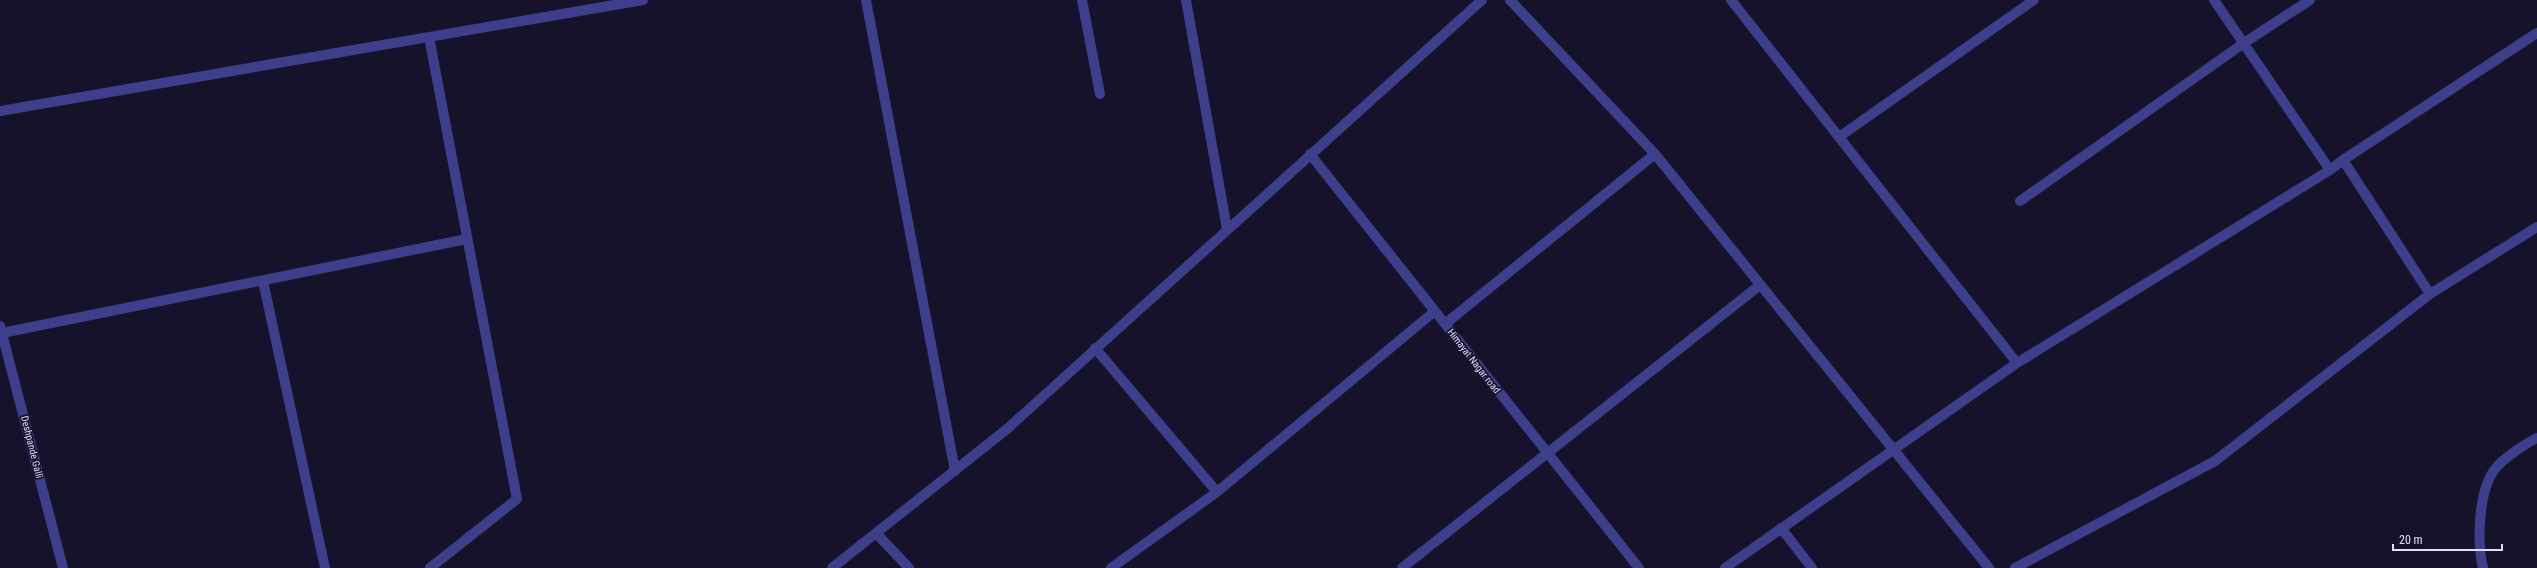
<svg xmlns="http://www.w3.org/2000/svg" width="2537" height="568" font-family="'Roboto Condensed',sans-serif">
<rect width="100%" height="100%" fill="#16122c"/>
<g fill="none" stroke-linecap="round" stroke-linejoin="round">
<!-- minor -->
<path stroke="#3e3f8a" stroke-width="10" d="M866 0 955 471
M1082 0 1100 94
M1186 0 1227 229
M1510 0 1655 154 1989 568
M1731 0 2017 363
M2214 0 2330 170
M429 37 517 499 430 568
M0 111 643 0
M1839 137 2034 0
M1310 154 1639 568
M2343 160 2430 294 2537 227
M2020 201 2244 43 2310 0
M263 281 325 568
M1445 324 1655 154
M0 326 63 568
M2 333 467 239
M1095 348 1217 492
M1781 528 1812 568
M876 533 909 568
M832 568 1007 429 1482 0
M1111 568 1217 492 1435 311
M1402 568 1760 285
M1725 568 2017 363 2330 170 2343 160 2537 33
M2015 568 2215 461 2430 294
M2483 568C2477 542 2478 491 2495 469 2501 460 2528 442 2537 438"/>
</g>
<g text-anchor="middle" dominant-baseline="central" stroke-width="3.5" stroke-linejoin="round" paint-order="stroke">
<!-- street labels -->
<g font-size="10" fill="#e0defe" stroke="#16122c">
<text transform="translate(1474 361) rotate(52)">Himayat Nagar road</text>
<text transform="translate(32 447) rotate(76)">Deshpande Galli</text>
</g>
</g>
<!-- scale -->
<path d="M2393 544v6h109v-6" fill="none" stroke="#e0defe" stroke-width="2"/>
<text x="2399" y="544" font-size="12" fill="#e0defe" stroke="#16122c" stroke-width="3" paint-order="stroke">20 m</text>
</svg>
